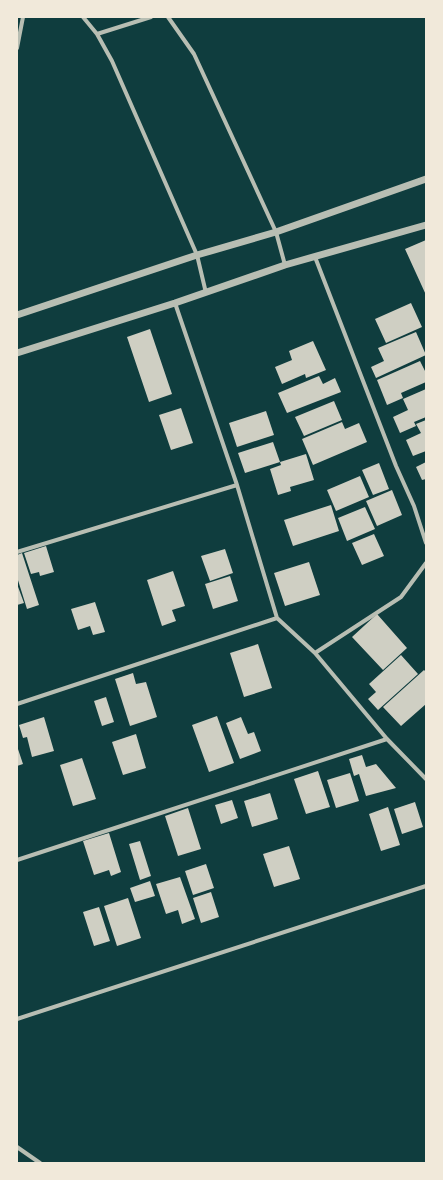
<svg xmlns="http://www.w3.org/2000/svg" width="443" height="1180" font-family="'Exo 2',sans-serif">
<rect width="100%" height="100%" fill="#0f3d3e"/>
<!-- building -->
<path fill="#cfcfc3" d="M426 240V295L405 249Z
M411 303 422 327 386 343 375 319Z
M150 329 172 394 149 402 127 337Z
M416 332 426 355 376 378 371 367 384 361 378 348Z
M313 341 326 370 306 378 305 374 282 384 275 367 292 360 289 351Z
M420 361 426 373V382L401 393 403 398 387 405 377 380Z
M319 376 323 384 335 378 341 392 287 413 278 393Z
M426 389V417L414 422 416 426 400 433 393 417 408 410 403 399Z
M334 401 342 420 304 436 295 417Z
M181 408 193 443 171 450 159 415Z
M266 411 274 435 237 447 229 423Z
M426 420V451L413 456 406 440 421 433 416 424Z
M342 422 345 429 359 423 367 442 313 465 302 439Z
M273 442 280 462 245 473 238 453Z
M306 454 314 480 290 487 291 491 278 495 270 469 281 465 280 462Z
M426 462V479L422 480 416 467Z
M379 463 389 489 373 495 362 470Z
M360 476 369 497 336 511 327 490Z
M392 490 402 515 377 526 366 501Z
M331 505 339 531 293 546 284 520Z
M365 507 375 529 347 541 338 518Z
M374 534 384 556 362 565 352 543Z
M46 546 54 572 40 576 39 572 31 574 24 553Z
M225 549 233 573 210 581 201 556Z
M22 553 39 605 27 609 17 577V555Z
M309 562 320 595 285 606 274 573Z
M173 571 185 606 172 610 176 621 162 626 147 580Z
M230 576 238 601 213 609 205 584Z
M17 584 24 603 17 605Z
M95 602 105 632 93 635 90 626 78 630 71 609Z
M377 614 407 648 383 670 352 637Z
M258 644 272 688 244 697 230 653Z
M401 655 418 674 378 710 368 699 376 692 369 684Z
M424 670 426 672V704L401 726 383 707Z
M133 673 136 684 146 682 157 717 130 726 115 679Z
M106 697 114 722 102 726 94 701Z
M217 716 234 763 209 772 192 725Z
M44 717 54 751 32 757 27 737 23 738 19 725Z
M241 717 248 734 254 732 261 751 240 759 226 723Z
M136 734 146 768 123 775 112 742Z
M17 746 23 764 17 766Z
M362 755 366 767 376 764 396 788 366 796 359 774 354 776 349 759Z
M82 758 96 799 73 806 60 765Z
M318 771 330 807 306 814 294 779Z
M350 773 359 801 336 808 327 780Z
M270 793 278 819 252 827 244 801Z
M232 800 238 818 221 824 215 805Z
M415 802 423 827 402 834 394 809Z
M388 807 400 845 381 851 369 814Z
M188 808 201 849 178 856 165 816Z
M109 833 121 872 111 876 109 870 94 875 83 841Z
M140 841 151 876 140 880 129 844Z
M289 846 300 879 274 887 263 854Z
M206 864 214 888 193 895 185 871Z
M180 877 195 919 182 924 178 910 166 914 156 884Z
M150 881 155 896 135 902 130 888Z
M211 892 219 917 201 923 193 898Z
M128 898 141 938 117 946 104 906Z
M99 907 110 941 94 946 83 912Z"/>
<g fill="none" stroke-linecap="round" stroke-linejoin="round">
<!-- minor -->
<path stroke="#b8beb3" stroke-width="4" d="M83 17 97 34 112 61 197 255 206 293
M168 17 194 54 276 232 285 265
M97 34 151 17
M17 48 23 17
M315 257 396 466 414 506 426 543
M175 303 237 485 277 618 315 653 387 739 426 779
M17 552 237 485
M315 653 401 597 426 563
M17 704 277 618
M17 860 387 739
M17 1019 426 886
M17 1147 40 1163"/>
<!-- tertiary -->
<path stroke="#b8beb3" stroke-width="7" d="M17 315 197 255 276 232 426 179
M17 353 175 303 285 265 426 225"/>
</g>
<!-- border -->
<rect width="443" height="1180" fill="none" stroke="#f1e9da" stroke-width="36"/>
</svg>
